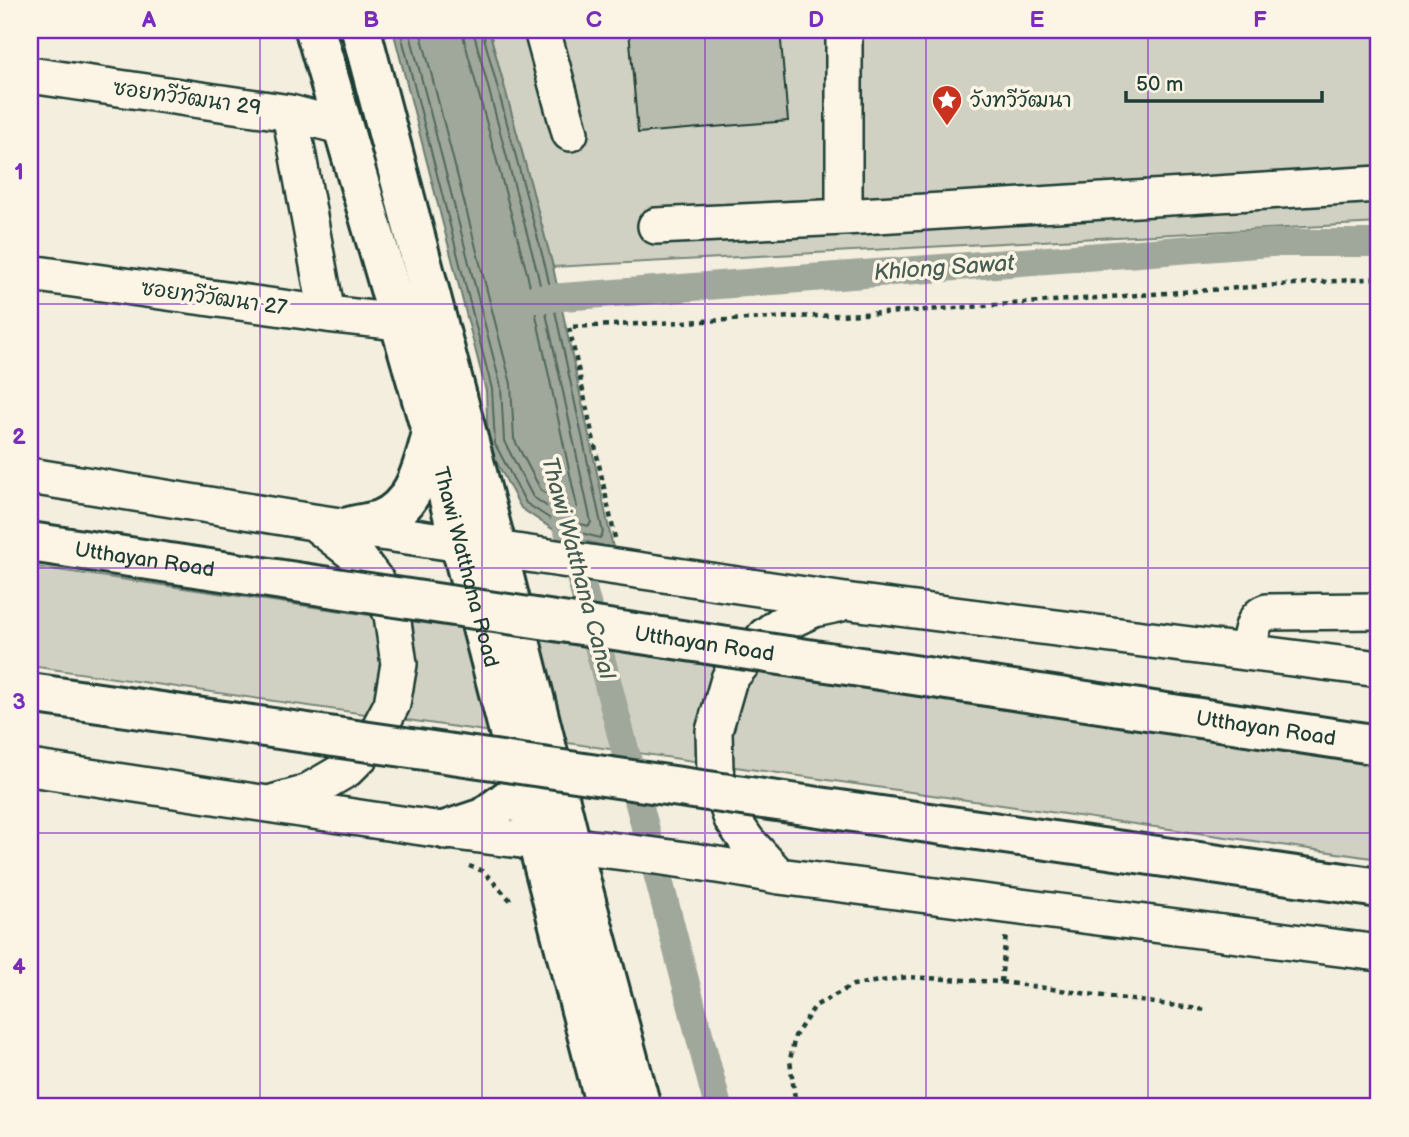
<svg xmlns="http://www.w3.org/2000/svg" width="1409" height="1137" font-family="'Balsamiq Sans','Playpen Sans Thai',sans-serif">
<rect width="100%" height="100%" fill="#f3eede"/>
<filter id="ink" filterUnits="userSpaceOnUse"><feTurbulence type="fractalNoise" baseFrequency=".0143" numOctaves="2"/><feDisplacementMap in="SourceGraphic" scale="14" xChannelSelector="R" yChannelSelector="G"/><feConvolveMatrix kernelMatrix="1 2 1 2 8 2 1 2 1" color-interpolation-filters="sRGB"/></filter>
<g filter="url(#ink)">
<!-- green -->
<path fill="#d0d1c2" stroke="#78877b" stroke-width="2" d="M489 30H1379V223L553 267Z
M30 566 1379 761V859L30 666Z"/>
<!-- water -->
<path fill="#a0a89b" stroke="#6c7d72" stroke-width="2" d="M393 30H489L553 267 613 548 563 536 521 508 488 446 486 391Z"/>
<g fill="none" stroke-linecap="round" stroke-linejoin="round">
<!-- shore -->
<path stroke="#53685d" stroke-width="2" d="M400 30 492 389 495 444 526 503 566 529 600 538 603 533 546 269 482 30
M409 30 501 387 504 441 533 497 569 521 589 526 591 522 537 271 473 30
M420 30 511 384 514 439 541 490 575 511 577 507 527 273 464 39 463 30"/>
<!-- canal -->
<path stroke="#a0a89b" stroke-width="28" d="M523 300 1270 243H1379
M560 500 718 1107"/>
</g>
<!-- building -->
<path fill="#b8bcae" stroke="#1f3d34" stroke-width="2" d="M629 30H780L788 121 638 133Z"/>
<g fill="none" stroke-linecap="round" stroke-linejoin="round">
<!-- minor casing -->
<g stroke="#1f3d34" stroke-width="40">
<path id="minor" d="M542 30 570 133
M844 30V217L1379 184
M30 75 290 113 344 127
M290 113 327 314
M656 226 844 217
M30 273 327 314 399 322
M30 476 313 522 852 602 1379 669
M1248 652C1251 637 1251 617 1267 612L1379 611
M30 768C169 789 309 811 449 831 559 846 670 854 779 876L1379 953
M272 803 304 794 347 769 370 746 392 704 399 664 392 615 379 585 357 556 316 524
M779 876 747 841 732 819 715 771 714 731 729 679 765 636 780 625 814 609 838 604"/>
</g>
<!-- major casing -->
<g stroke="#1f3d34" stroke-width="44">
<g id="major">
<path id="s1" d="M315 30 432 434 606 1107"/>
<path d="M361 30 497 549 571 845 641 1107"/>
<path d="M349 527C359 524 370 523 380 520 415 507 423 465 432 434"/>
<path d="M447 830 483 818 502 804 514 795 522 776"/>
</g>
</g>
<!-- path -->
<path stroke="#1f3d34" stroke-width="4.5" stroke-dasharray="5 5" stroke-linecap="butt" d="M615 538 569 327 884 313 1379 278
M469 866 483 871 513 903
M1001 982 1206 1010
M796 1107 790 1060 795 1036 815 1006 853 985 908 977 1001 982 1006 934"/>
<!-- minor -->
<use href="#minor" stroke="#fcf5e5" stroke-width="35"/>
<!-- major -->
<use href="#major" stroke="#fcf5e5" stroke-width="38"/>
<!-- major-bridge casing -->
<g stroke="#1f3d34" stroke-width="44" stroke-linecap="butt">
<g id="major-bridge">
<path id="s2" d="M30 542 1379 745"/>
<path d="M30 693 1379 888"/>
</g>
</g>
<!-- major-bridge -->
<use href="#major-bridge" stroke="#fcf5e5" stroke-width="38"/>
</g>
</g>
<!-- grid -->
<path fill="none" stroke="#7b2cbf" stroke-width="2" stroke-opacity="0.55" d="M260 30V1107M482 30V1107M705 30V1107M926 30V1107M1148 30V1107M30 304H1379M30 568H1379M30 833H1379"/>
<!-- icons -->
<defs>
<g id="sight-pin" transform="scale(1.575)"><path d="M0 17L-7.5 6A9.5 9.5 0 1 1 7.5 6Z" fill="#c8321e" stroke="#fcf5e5"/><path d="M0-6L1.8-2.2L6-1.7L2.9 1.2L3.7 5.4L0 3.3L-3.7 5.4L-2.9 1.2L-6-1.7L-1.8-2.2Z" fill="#fff"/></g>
</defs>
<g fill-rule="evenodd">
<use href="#sight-pin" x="947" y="100"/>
</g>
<g text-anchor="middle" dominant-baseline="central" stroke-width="7" stroke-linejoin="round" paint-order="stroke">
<!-- street labels -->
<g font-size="21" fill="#1f3d34" stroke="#fcf5e5">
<text transform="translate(187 98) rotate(8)">ซอยทวีวัฒนา 29</text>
<text transform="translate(214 298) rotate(8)">ซอยทวีวัฒนา 27</text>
<text stroke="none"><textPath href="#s2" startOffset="116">Utthayan Road</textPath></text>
<text stroke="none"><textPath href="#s1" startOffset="558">Thawi Watthana Road</textPath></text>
<text stroke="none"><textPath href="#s2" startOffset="682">Utthayan Road</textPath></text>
<text stroke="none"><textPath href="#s2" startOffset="1250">Utthayan Road</textPath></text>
</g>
<!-- poi labels -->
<g font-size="21" fill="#1f3d34" stroke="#fcf5e5" text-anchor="start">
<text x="970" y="100">วังทวีวัฒนา</text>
</g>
<!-- water labels -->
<g font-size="23" font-style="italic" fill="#465d53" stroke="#fcf5e5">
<text transform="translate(944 268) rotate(-4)">Khlong Sawat</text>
<text transform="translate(578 568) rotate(75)">Thawi Watthana Canal</text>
</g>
</g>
<!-- margin -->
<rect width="1409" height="1137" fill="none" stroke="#fcf5e5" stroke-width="77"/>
<!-- scale -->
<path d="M1126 91v10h196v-10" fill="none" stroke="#1f3d34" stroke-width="3.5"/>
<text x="1136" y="91" font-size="21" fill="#1f3d34" stroke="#fcf5e5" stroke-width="5" paint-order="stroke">50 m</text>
<rect x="38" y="38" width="1332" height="1060" fill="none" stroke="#7b2cbf" stroke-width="2.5"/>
<g font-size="23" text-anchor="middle" font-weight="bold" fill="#7b2cbf">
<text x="149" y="27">A</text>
<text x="371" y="27">B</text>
<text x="594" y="27">C</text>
<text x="816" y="27">D</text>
<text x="1037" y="27">E</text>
<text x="1260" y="27">F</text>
<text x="19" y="179">1</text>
<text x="19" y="444">2</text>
<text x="19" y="709">3</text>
<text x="19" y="974">4</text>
</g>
</svg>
